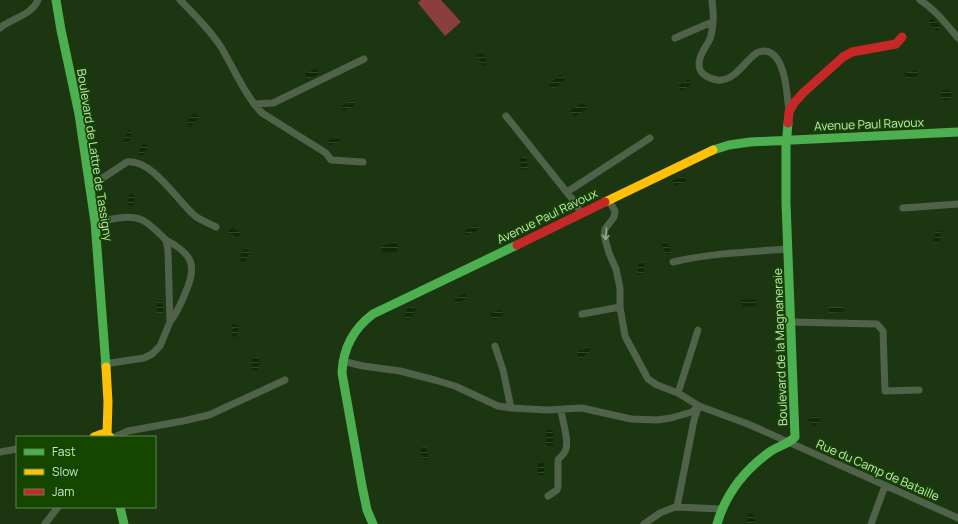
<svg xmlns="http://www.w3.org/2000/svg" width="958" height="524" font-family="Manrope,sans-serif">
<defs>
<pattern id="water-rules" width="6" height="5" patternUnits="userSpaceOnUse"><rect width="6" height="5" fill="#102a08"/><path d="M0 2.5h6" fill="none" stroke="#31492a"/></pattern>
</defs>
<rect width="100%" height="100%" fill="#1b3610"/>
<!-- green -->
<path fill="#8a3e3e" d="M421 0H441L461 22 445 36 418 3Z"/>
<!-- water -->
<path fill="url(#water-rules)" d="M930 19H933L941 27 937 31 929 23Z
M483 53 487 64 482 66 477 55Z
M317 68 319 74 308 79 305 74Z
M917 70 918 76 906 78 905 73Z
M561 74 565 79 554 89 549 84Z
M689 79 692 84 681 91 678 86Z
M940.5 95a5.5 5.5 0 1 1 11 0a5.5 5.5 0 1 1-11 0Z
M351 101 355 102 354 106 343 111 341 106Z
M583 102 587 108 575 117 570 111Z
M194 113 199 117 191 127 186 122Z
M128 130 133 132 128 143 123 141Z
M338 136 340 141 329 146 327 141Z
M143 143 148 146 143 156 138 154Z
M526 157 528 169 521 170 520 158Z
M683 175 686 181 675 186 672 181Z
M132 193 135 196 133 206 127 205 129 195Z
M476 225 478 227V230L467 235 465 230Z
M231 227 241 233 238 238 232 234H229L230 233 228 232Z
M938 231H941L940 240 938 243H934L933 239 935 238V233Z
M396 241 398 248 396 249 397 252H383L381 247Z
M666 241 672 253 667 255 661 243Z
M243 249 251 251V254H248L245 263 239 260Z
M638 262 644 263V274H638Z
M465 293 467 298 457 304 454 298Z
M756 299 757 306 742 307V300Z
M157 301H163V313H157Z
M411 306 414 307 416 310 413 313 411 318 408 320 405 318 404 315H406L407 309Z
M829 307H844V312L829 313Z
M501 309 504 315 493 320 490 314Z
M232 324 239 326 237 337 231 336 233 328H231Z
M586 346 590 348 589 353 585 355 583 359 580 360 578 356 577 353 579 350H584Z
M253 356 260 357 258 371 251 370Z
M813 416 821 418 814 427 808 420Z
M546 430H553V445L552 446H548L546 445Z
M426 447 429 459 423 460 420 448Z
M538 463H544V475H538Z
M751 513 755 516V524H746L747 515Z"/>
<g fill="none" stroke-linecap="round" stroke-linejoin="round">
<!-- street -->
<path stroke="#50634a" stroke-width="7" d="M180 0C193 13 211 31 221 47 233 67 246 97 262 113L326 153 331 160 363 162
M712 0C712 4 713 8 713 12 714 18 712 33 710 39 706 47 699 54 699 64 699 70 701 73 706 76 710 78 716 81 721 80 735 79 744 63 754 55 757 52 761 51 765 51 786 53 787 96 789 112
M920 0C936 10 946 24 958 38
M0 28C12 18 32 15 38 0
M675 38 712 22
M254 104 273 103 364 59
M506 116 573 200 581 213
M89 187 127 162C152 159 177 200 194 215 199 220 209 223 216 227
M567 192 650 138
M609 200 615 211 614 217 605 229 604 235 609 253 616 269 620 288V307L625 336 648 379 657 385 678 393 699 406 748 424 958 518
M903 208 958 204
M95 222C112 220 132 212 147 223 154 228 160 234 166 240L168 251 170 322 160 346 152 354 144 358 104 364
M166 240C191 253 198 264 186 291 182 302 177 312 170 322
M673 262C711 253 749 252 788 249
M582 314 620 307
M791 322 877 324 883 331 885 391 919 390
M495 346 503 370 511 408
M342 361 363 366 400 371 435 380 455 386 498 406 511 408 547 410 582 408 631 419 657 420 671 418 692 412 699 406
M678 393 698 330
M115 437 128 431 183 421 209 415 285 380
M0 452 17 449
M548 496 557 490 558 487V460C560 457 563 455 564 453 571 444 562 421 561 410
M677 507 694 420 698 408
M45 524 58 507
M644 524 660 513 675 507 721 509
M871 524 885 486"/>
<!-- fast -->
<path stroke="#4caf50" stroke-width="9" d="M56 0 61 30 79 114 95 222 106 367
M713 150 729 145 750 142 958 132
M120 507 124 524
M373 524 367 510 362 486 342 373C343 348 353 329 373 314L517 245
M717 524C726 493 744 470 771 451 779 446 788 444 795 437L786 203V147L788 123"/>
<!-- slow -->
<path stroke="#ffc107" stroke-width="9" d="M605 202 713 150
M106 367 108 402 107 435
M94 437 102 434 110 437"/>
<!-- jam -->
<path stroke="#c62828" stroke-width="9" d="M788 123 789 112 794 103 803 93 843 57 852 52 896 44 902 37
M517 245 605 202"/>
</g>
<!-- one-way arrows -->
<defs><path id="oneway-shaft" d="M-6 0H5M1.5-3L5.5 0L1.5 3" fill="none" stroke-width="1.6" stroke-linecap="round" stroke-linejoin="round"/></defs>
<use stroke="#93ab8d" href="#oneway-shaft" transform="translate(606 234) rotate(95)"/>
<g text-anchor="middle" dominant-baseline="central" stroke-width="3.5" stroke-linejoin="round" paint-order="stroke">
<!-- street labels -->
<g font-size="12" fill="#cae6c3" stroke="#144600">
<text transform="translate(869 124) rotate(-2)">Avenue Paul Ravoux</text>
<text transform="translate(95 155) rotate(81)">Boulevard de Lattre de Tassigny</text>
<text transform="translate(547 216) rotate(-26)">Avenue Paul Ravoux</text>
<text transform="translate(780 347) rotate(-92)">Boulevard de la Magnaneraie</text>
<text transform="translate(878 470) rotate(24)">Rue du Camp de Bataille</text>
</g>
</g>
<!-- legend -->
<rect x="16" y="436" width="140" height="72" fill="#144600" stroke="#5d864e"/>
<rect x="24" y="449" width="20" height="6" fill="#4caf50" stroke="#5d864e"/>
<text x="52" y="456" font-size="12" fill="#cae6c3">Fast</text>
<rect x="24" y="469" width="20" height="6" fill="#ffc107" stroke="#5d864e"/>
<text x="52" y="476" font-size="12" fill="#cae6c3">Slow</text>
<rect x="24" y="489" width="20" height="6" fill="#c62828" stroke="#5d864e"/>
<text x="52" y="496" font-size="12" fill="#cae6c3">Jam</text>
</svg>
